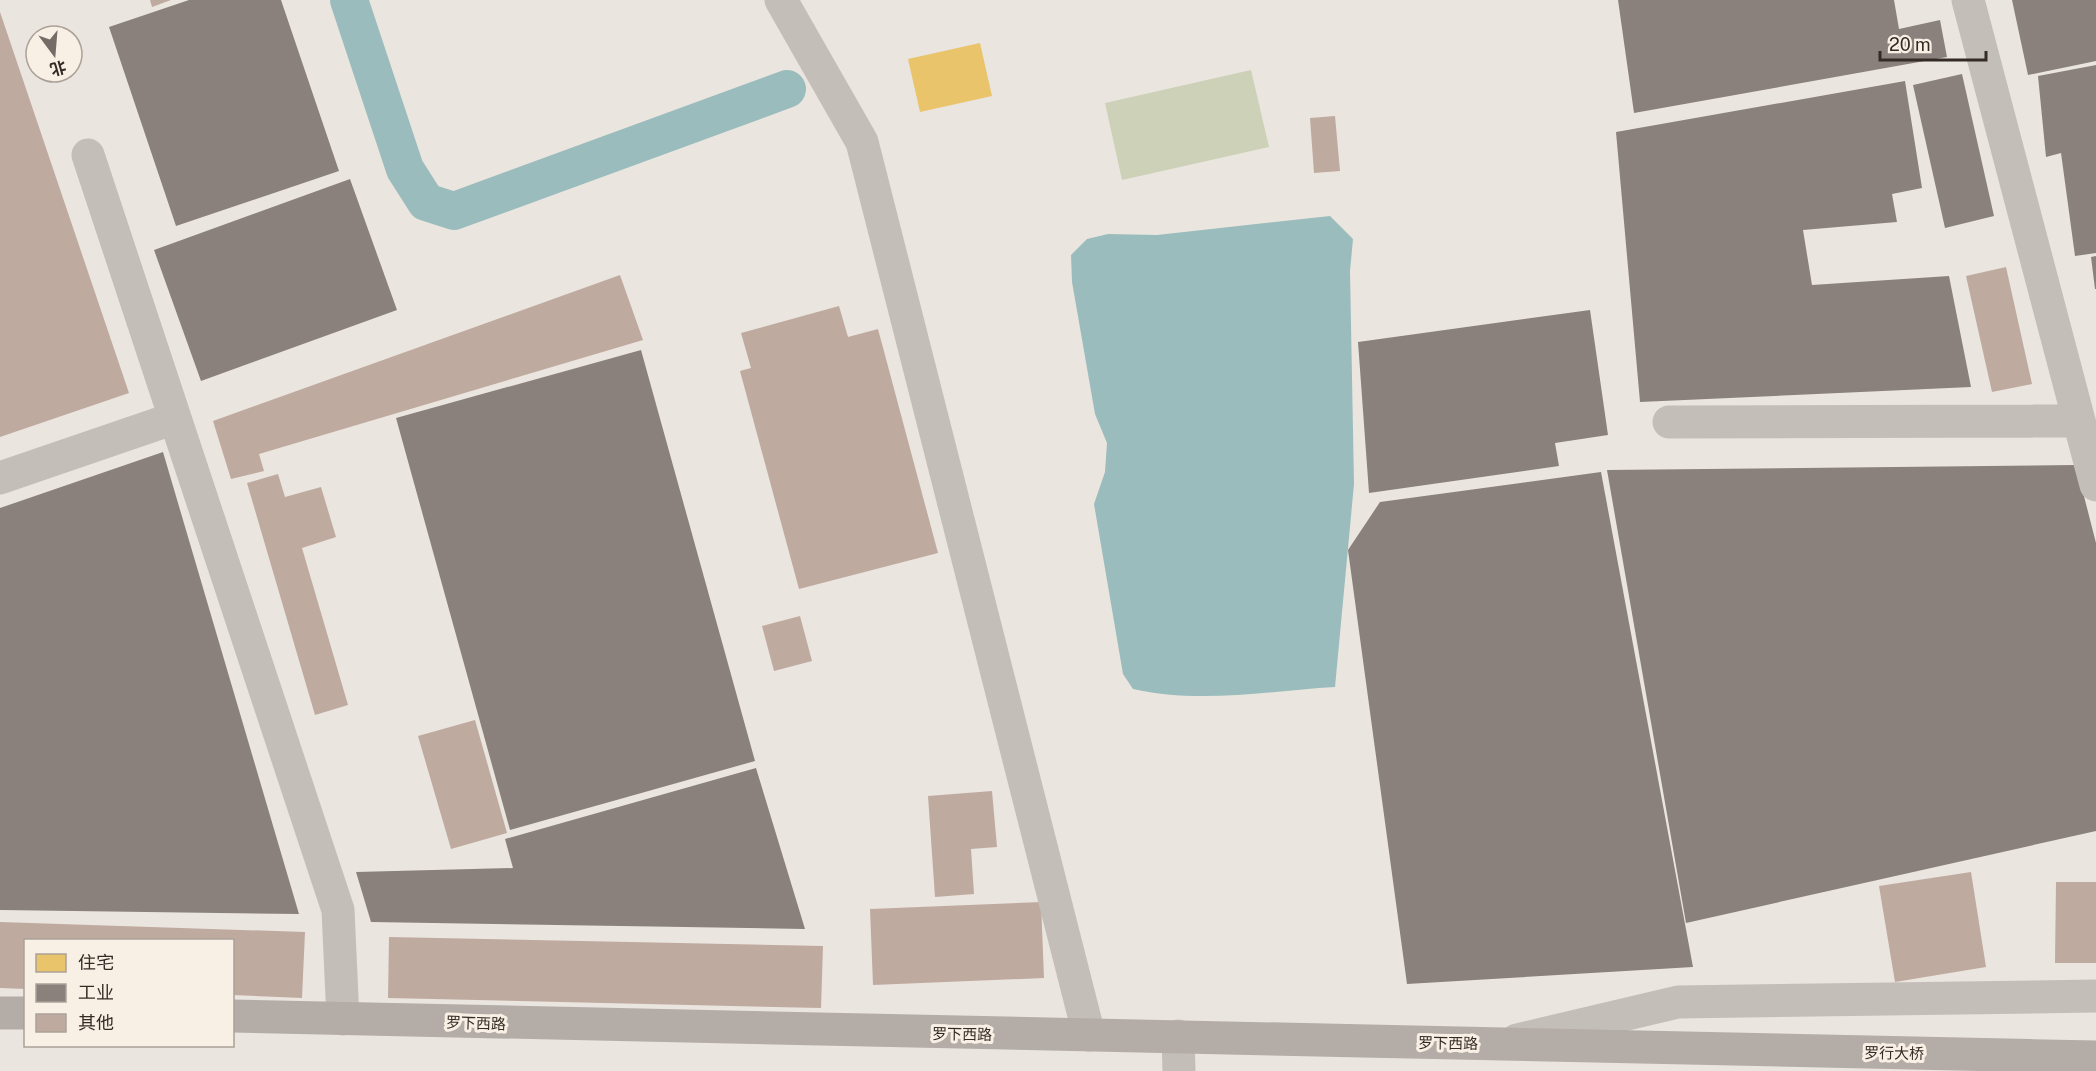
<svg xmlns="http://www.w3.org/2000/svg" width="2096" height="1071" font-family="'Public Sans','Noto Sans SC',sans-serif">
<rect width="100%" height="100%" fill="#ebe5df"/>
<!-- green -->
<path fill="#ccd1b8" d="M1251 70 1269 147 1122 180 1105 103Z"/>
<!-- water -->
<path fill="#9abcbd" d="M1330 216 1353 239 1350 271 1354 484 1335 687C1268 691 1198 704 1133 689L1123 674 1094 504 1105 472 1107 443 1095 414 1072 282 1071 255 1087 239 1108 234 1157 235Z"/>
<!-- homes -->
<path fill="#e9c46a" d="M980 43 992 96 920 112 908 59Z"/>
<!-- industry -->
<path fill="#8a817c" d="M189 0H281L339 171 176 226 109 27Z
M1618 0H1894L1899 29 1940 20 1947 57 1634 113Z
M2012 0H2096V61L2028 75Z
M2096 65V253L2075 256 2061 153 2046 157 2038 76Z
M1962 74 1994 216 1945 228 1913 85Z
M1905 81 1922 188 1892 194 1897 222 1803 230 1812 285 1949 276 1971 387 1640 402 1616 132Z
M350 179 397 310 201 381 154 250Z
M2096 256V289H2095L2091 257Z
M1590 310 1608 435 1555 443 1559 466 1369 493 1358 342Z
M641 350 755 761 510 830 396 418Z
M163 452 299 914 0 910V508Z
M2076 465 2096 543V831L1686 923 1607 470Z
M1601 472 1693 967 1407 984 1348 550 1380 502Z
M756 768 805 929 371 922 356 872 513 868 505 839Z"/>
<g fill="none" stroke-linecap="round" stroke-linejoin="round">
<!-- canal -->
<path stroke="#9abcbd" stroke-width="38" d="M349 0 405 169 426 202 454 211 787 89"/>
</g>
<!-- building -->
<path fill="#bfaaa0" d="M150 0H171L152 7Z
M0 12 129 393 0 437Z
M1335 116 1340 171 1314 173 1310 118Z
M2006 267 2032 384 1992 392 1966 276Z
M620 275 643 340 259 454 264 471 231 479 213 421Z
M839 306 848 337 878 329 938 553 799 589 740 371 751 368 741 333Z
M278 474 285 497 321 487 336 537 302 548 348 705 315 715 247 483Z
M800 616 812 661 774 671 762 626Z
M475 720 507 833 451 849 418 736Z
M992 791 997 847 971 849 974 894 935 897 928 796Z
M1971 872 1986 967 1895 982 1879 886Z
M2056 882H2096V963H2055Z
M1041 902 1044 978 873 985 870 909Z
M0 922 305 932 302 998 232 995V940H26V989L0 988Z
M389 937 823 946 821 1008 388 998Z"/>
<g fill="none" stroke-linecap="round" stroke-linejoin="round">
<!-- minor -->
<path stroke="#c4beb8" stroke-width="33" d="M781 0 862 142 1089 1035
M1968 0 2096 485
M88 155 175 418
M1669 422 2079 421
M0 478 175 418 338 910 343 1019
M1178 1036 1179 1071
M1517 1040 1678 1002 2096 996"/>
<!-- major -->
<path stroke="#b3aca7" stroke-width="33" d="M0 1013H26
M232 1016C854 1033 1475 1044 2096 1057"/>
</g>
<g text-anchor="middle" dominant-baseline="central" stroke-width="6" stroke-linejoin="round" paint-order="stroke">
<!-- street labels -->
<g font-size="15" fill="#352b26" stroke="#f9f0e5">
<text transform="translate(476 1023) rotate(2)">罗下西路</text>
<text transform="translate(962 1034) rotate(1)">罗下西路</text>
<text transform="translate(1448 1043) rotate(1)">罗下西路</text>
<text transform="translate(1894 1053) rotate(1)">罗行大桥</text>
</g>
</g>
<!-- legend -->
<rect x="24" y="939" width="210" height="108" fill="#f9f0e5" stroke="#aba199" stroke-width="1.5"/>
<rect x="36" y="954" width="30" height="18" fill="#e9c46a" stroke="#aba199" stroke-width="1.5"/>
<text x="78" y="969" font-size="18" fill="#352b26">住宅</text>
<rect x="36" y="984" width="30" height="18" fill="#8a817c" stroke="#aba199" stroke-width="1.5"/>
<text x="78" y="999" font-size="18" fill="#352b26">工业</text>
<rect x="36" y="1014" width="30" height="18" fill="#bfaaa0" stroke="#aba199" stroke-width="1.5"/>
<text x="78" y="1029" font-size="18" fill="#352b26">其他</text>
<!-- north arrow -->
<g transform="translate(54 54) rotate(164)"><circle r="28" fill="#f9f0e5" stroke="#aba199" stroke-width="1.5"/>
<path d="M0-4.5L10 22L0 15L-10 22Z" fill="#756c67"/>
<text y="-9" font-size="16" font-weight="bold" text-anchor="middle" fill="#352b26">北</text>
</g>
<!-- scale -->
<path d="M1880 51v9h106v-9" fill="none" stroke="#352b26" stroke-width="3"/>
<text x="1889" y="51" font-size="18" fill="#352b26" stroke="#f9f0e5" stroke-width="4.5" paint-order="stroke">20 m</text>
</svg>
